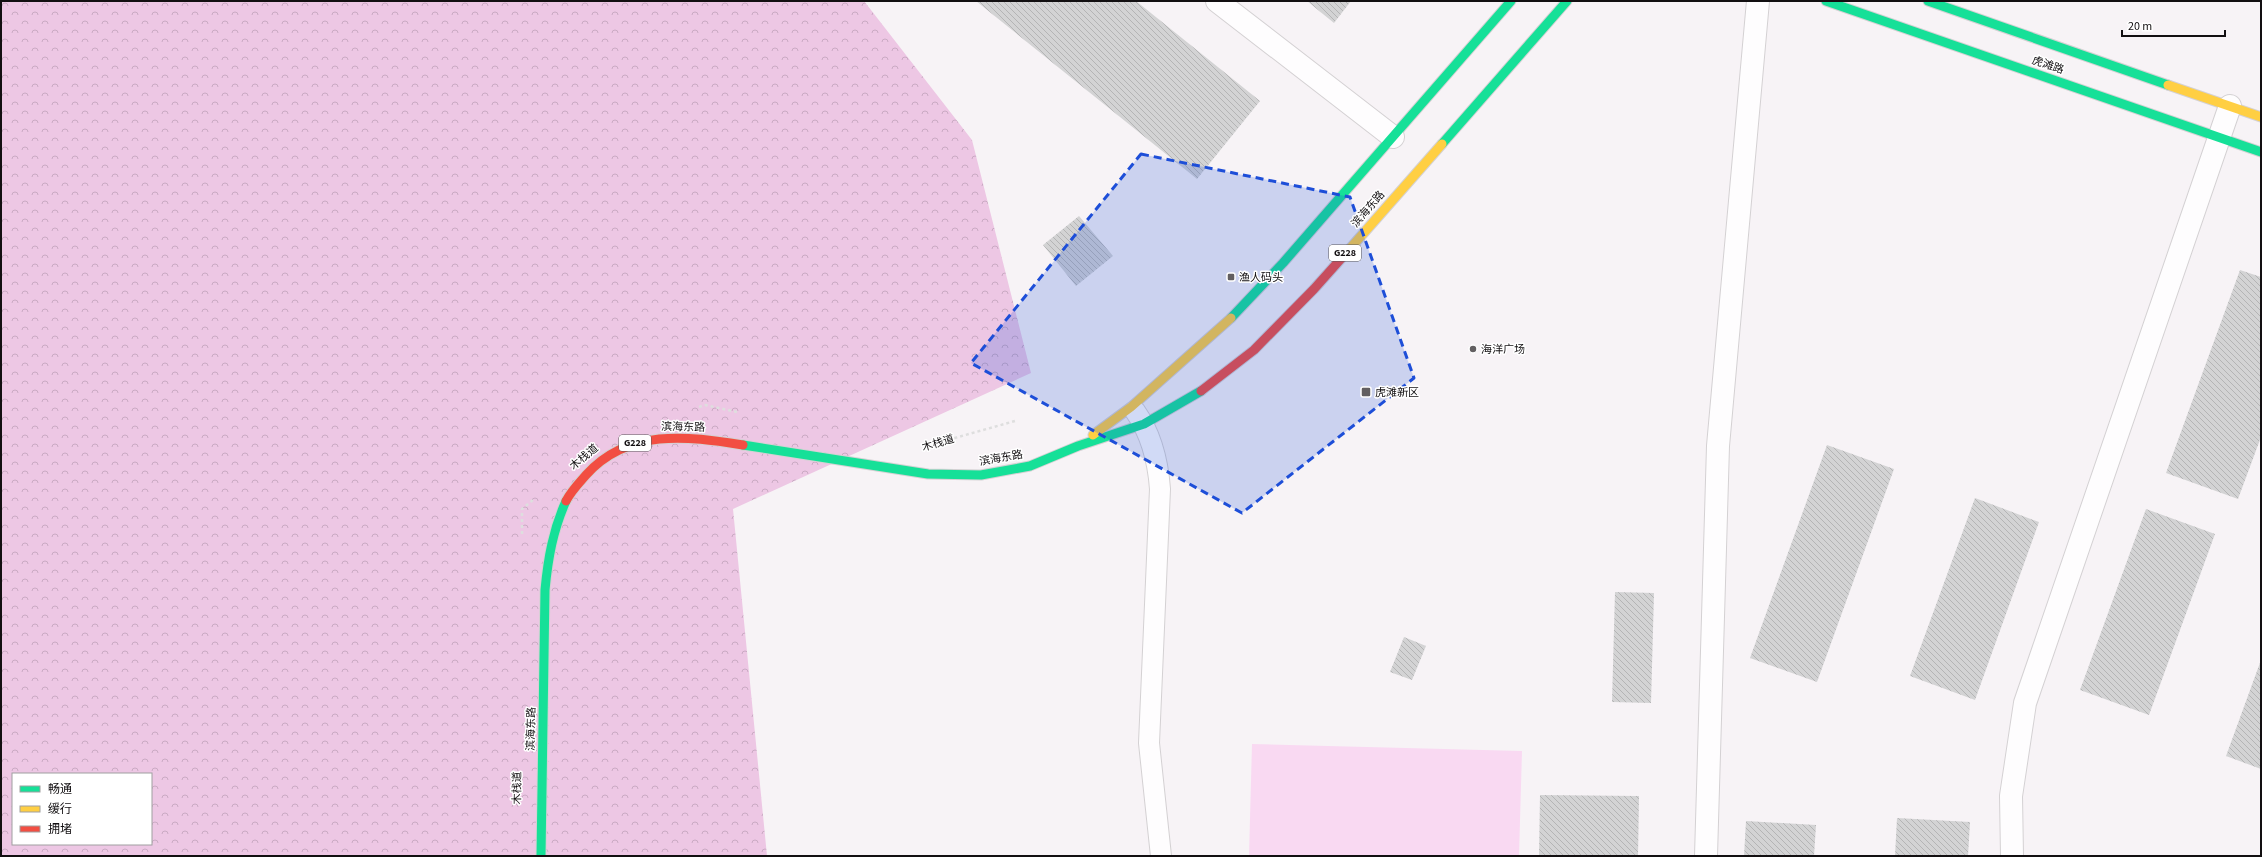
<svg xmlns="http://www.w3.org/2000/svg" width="2262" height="857" font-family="'Source Sans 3','Noto Sans SC',sans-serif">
<defs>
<pattern id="forest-crowns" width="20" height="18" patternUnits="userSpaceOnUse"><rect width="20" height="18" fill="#edc7e4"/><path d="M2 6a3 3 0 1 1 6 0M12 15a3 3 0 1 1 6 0" fill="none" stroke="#caaac3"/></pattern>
<pattern id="building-back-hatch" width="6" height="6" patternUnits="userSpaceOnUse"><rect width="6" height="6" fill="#d3d3d4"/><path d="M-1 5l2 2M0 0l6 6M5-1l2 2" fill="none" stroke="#b4b4b5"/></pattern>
</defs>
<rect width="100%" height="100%" fill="#f7f3f6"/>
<!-- green -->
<path fill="#f9d9f2" d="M1252 744 1522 751 1519 856H1249Z"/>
<!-- forest -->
<path fill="url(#forest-crowns)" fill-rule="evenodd" d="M1 1H864L972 140 1031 373 733 509 767 856H1ZM13 774H151V844H13Z"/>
<!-- building -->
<path fill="url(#building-back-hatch)" d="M976 1H1136L1260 101 1197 179Z
M1307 1H1351L1334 23Z
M1079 216 1113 256 1076 286 1043 245Z
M2240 270 2261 277V437L2238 499 2166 473Z
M1827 445 1894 469 1817 682 1750 658Z
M1975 498 2039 522 1975 700 1910 676Z
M2146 509 2215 534 2149 715 2080 690Z
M1615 592 1654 593 1651 703 1612 702Z
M1404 637 1426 646 1412 680 1390 672Z
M2261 660V769L2226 756Z
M1540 795 1639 796 1638 856H1539Z
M1897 818 1970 822 1968 856H1895Z
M1746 821 1816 825 1814 856H1744Z"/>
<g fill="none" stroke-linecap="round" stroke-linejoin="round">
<!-- lane casing -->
<g stroke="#d4d1d3" stroke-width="22">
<path id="lane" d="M1135 411C1152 435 1158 461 1160 489L1149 743 1161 856"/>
</g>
<!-- street casing -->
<g stroke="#d4d1d3" stroke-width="24">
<path id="street" d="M1217 1 1393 137
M1706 856 1718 446 1758 1
M2012 856 2011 796 2025 703 2230 106"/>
</g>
<!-- fast casing -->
<g stroke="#d4d1d3" stroke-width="11">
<path id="fast" d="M1826 1 2261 152
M1928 1 2168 85
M1442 144 1567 1
M1231 318 1283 263 1511 1
M743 445 928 474 981 475 1030 466 1078 446 1144 424 1201 391
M541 856 545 590C548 558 553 530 566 501"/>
</g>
<!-- slow casing -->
<g stroke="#d4d1d3" stroke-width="11">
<path id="slow" d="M2168 85 2261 117
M1347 252 1442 144
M1093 435 1131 407 1231 318"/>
</g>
<!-- jam casing -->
<g stroke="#d4d1d3" stroke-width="11">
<path id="jam" d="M1201 391 1254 350 1314 289 1347 252
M566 501C571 491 579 483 586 475 628 428 687 436 743 445"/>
</g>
<!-- path -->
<path stroke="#dedede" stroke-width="2.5" stroke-dasharray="3 3" stroke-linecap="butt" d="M699 407 705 405 737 412
M937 443 1015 421
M522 534V509L533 500"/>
<!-- lane -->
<use href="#lane" stroke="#fefdfe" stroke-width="20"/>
<!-- street -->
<use href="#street" stroke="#fefdfe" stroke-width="22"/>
<!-- fast -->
<use href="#fast" stroke="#16e098" stroke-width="9"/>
<!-- slow -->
<use href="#slow" stroke="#ffcf43" stroke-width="9"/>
<!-- jam -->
<use href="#jam" stroke="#f24e42" stroke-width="9"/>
</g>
<!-- marked area -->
<path fill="#1d4ed8" fill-opacity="0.2" stroke="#1d4ed8" stroke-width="3" stroke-dasharray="8 5" stroke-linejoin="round" d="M1141 154 1350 197 1414 378 1242 513 971 363Z"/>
<!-- markers -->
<g fill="#625f61" stroke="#fff" stroke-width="1.5">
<rect x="1227" y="273" width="8" height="8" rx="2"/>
<circle cx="1473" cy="349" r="4"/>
<rect x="1361" y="387" width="10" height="10" rx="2"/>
</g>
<g text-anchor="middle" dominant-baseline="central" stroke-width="3" stroke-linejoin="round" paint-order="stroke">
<!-- shield labels -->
<g fill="#fff" stroke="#595758" stroke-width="1">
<rect x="1329" y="245" width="32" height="16" rx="3"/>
<rect x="619" y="435" width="32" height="16" rx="3"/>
</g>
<g font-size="10" font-weight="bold" fill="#120f11">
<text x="1345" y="253">G228</text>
<text x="635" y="443">G228</text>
</g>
<!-- street labels -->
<g font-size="11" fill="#120f11" stroke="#fff">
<text transform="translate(2048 65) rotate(19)">虎滩路</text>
<text transform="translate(1368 209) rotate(-49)">滨海东路</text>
<text transform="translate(683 427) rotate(1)">滨海东路</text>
<text transform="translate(938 443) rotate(-16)">木栈道</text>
<text transform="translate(584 457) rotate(-40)">木栈道</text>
<text transform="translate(1001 458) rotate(-10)">滨海东路</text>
<text transform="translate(531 729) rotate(-89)">滨海东路</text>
<text transform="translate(517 788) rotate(-89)">木栈道</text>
</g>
<!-- poi labels -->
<g font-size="11" fill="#120f11" stroke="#fff" text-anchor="start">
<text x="1239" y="277">渔人码头</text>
<text x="1481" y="349">海洋广场</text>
<text x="1375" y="392">虎滩新区</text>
</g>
</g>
<!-- border -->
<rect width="2262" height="857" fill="none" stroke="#120f11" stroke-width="4"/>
<!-- legend -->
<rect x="12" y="773" width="140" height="72" fill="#ffffff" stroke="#a09fa0"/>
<rect x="20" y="786" width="20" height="6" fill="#16e098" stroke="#a09fa0"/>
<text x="48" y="793" font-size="12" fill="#120f11">畅通</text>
<rect x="20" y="806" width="20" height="6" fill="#ffcf43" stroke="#a09fa0"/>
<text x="48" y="813" font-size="12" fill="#120f11">缓行</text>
<rect x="20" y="826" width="20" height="6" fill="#f24e42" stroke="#a09fa0"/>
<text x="48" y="833" font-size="12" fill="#120f11">拥堵</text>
<!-- scale -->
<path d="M2122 30v6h103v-6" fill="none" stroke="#120f11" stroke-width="2"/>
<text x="2128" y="30" font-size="12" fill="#120f11" stroke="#ffffff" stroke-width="3" paint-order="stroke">20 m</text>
</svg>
